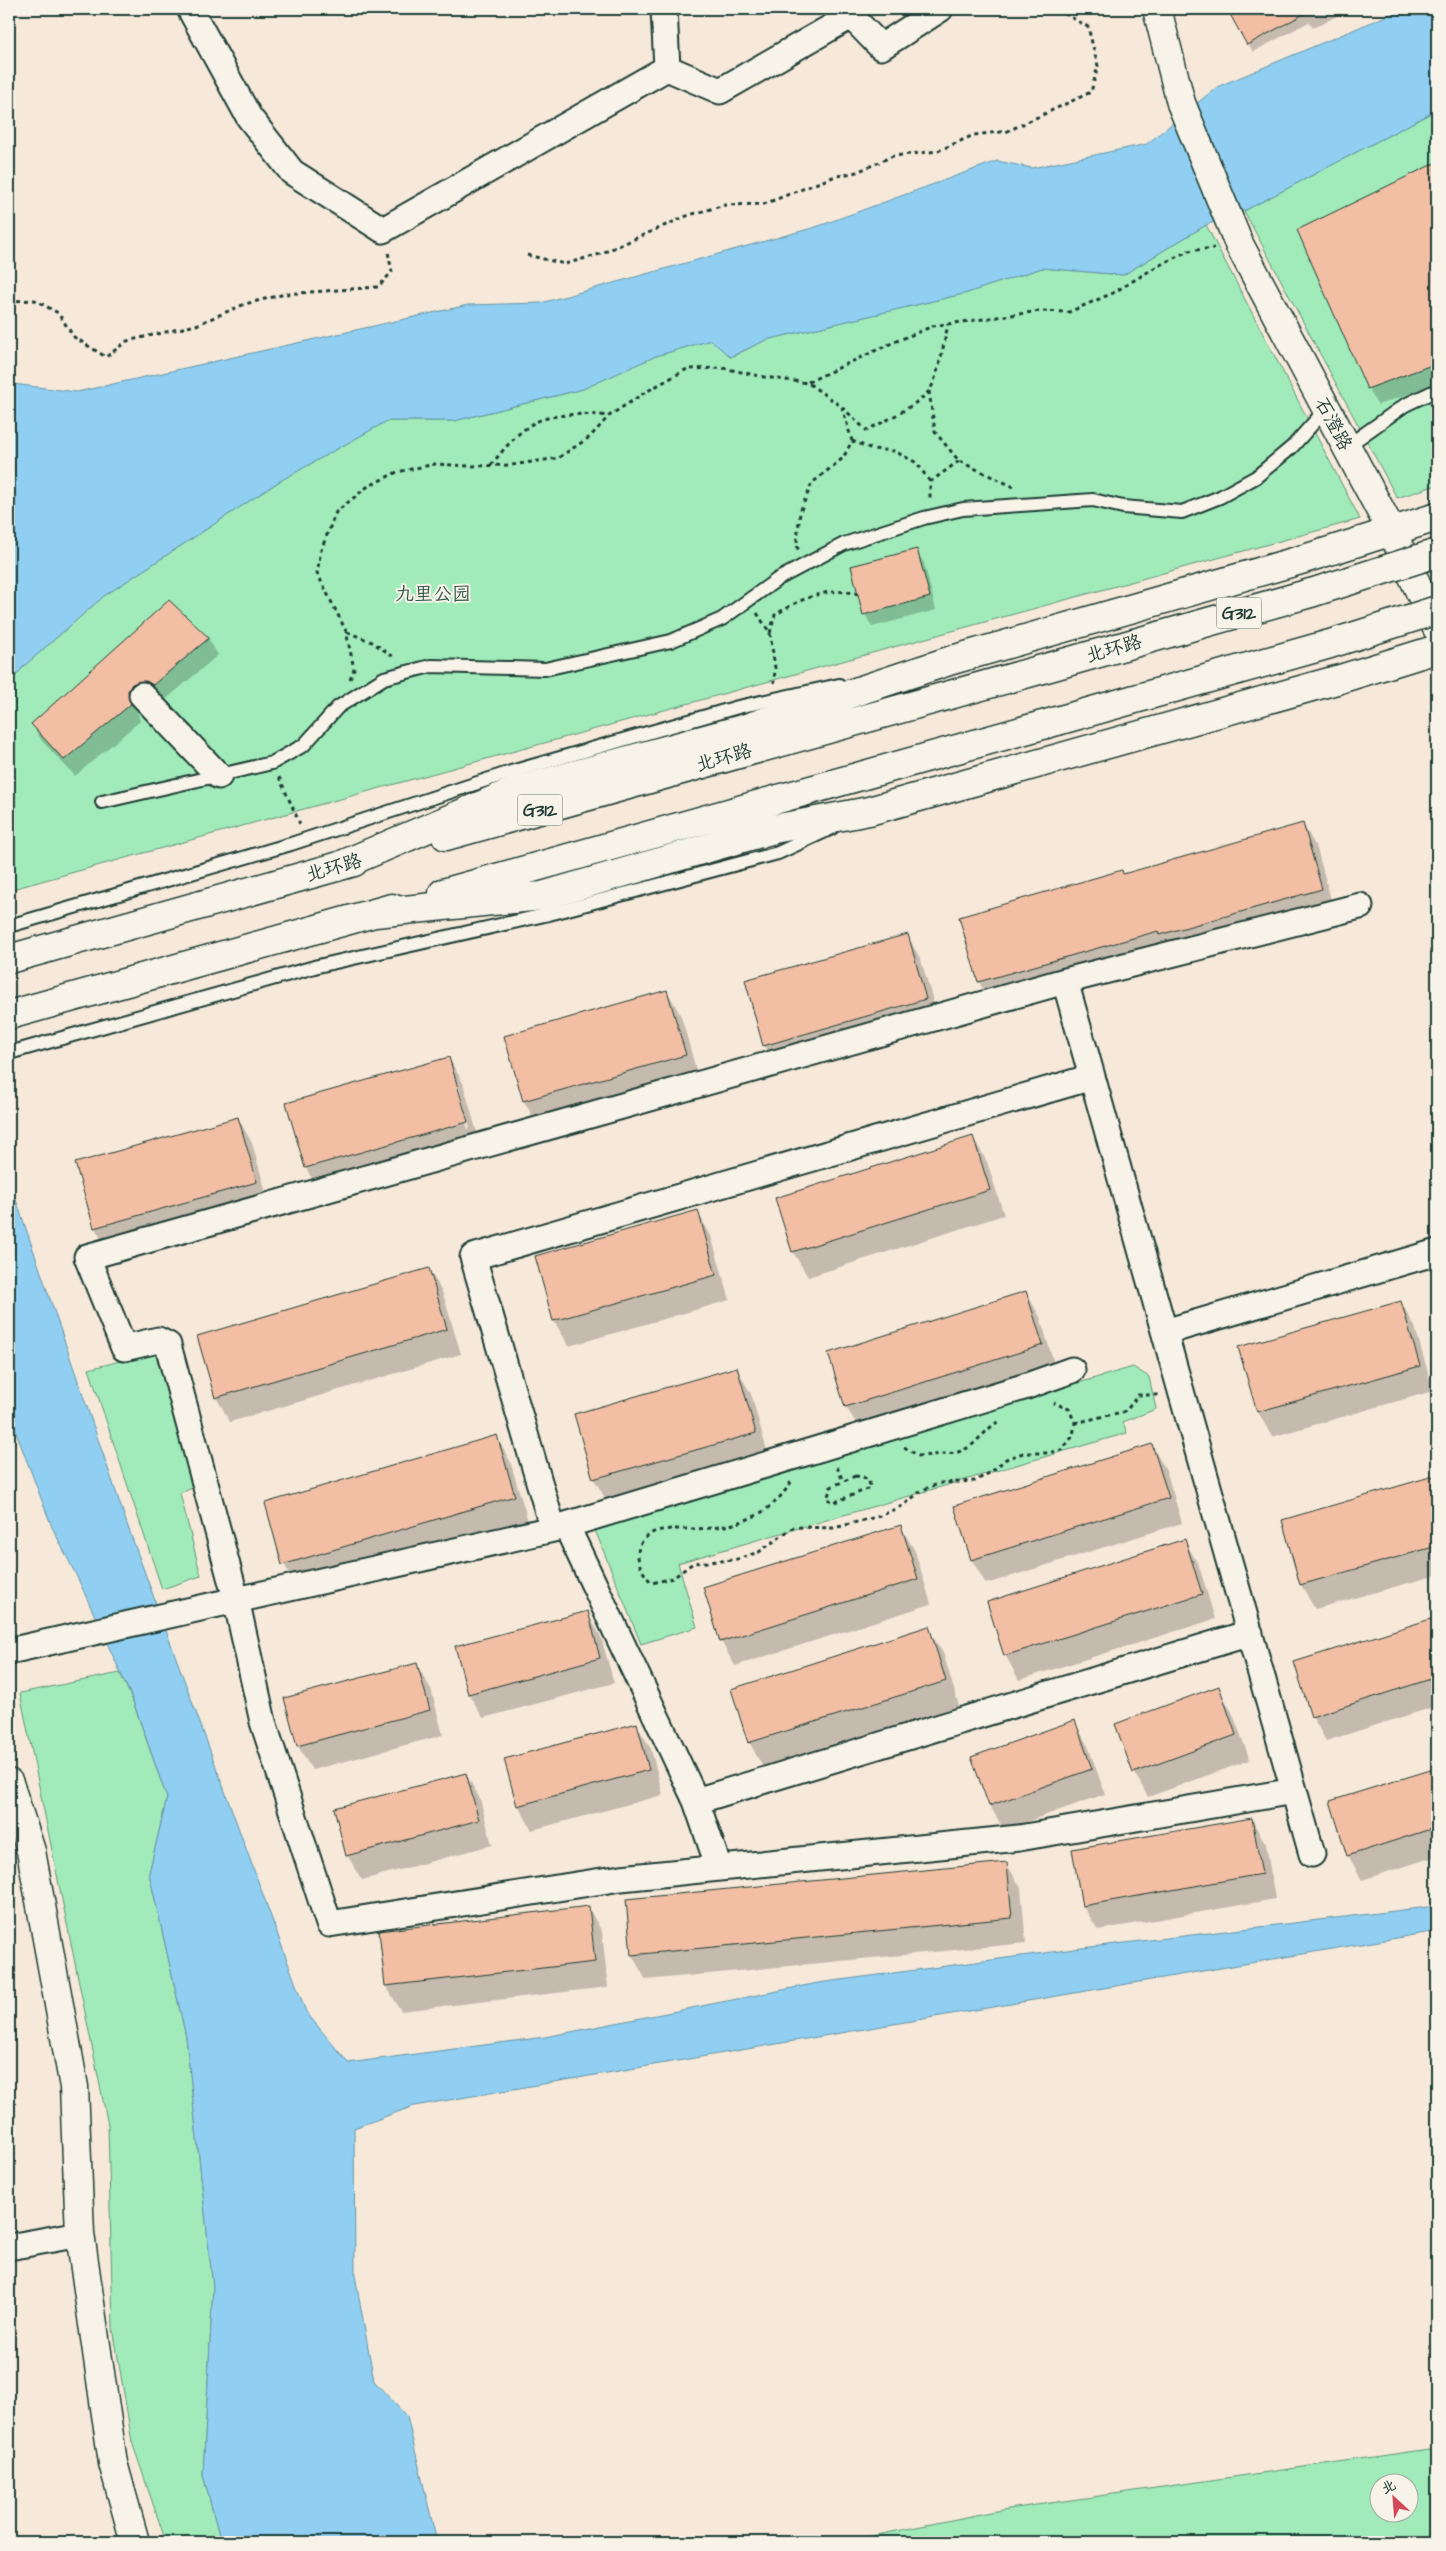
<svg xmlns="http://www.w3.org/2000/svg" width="1446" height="2551" font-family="'Architects Daughter','LXGW WenKai TC',sans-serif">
<rect width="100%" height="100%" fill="#f6e9da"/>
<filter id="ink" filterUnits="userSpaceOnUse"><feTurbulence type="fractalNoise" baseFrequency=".02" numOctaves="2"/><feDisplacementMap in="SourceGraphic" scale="10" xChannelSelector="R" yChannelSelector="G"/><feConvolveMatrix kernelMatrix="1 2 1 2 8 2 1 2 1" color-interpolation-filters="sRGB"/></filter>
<g filter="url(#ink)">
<!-- green -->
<path fill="#a1ebba" stroke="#609477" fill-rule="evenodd" d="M1437 110V485L1397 498 1244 211Z
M1206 225 1360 519 9 890V684L23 667 104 596 280 481 387 421H454L583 389 656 356 711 340 731 357 766 340 967 293 1042 268 1123 275Z
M155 1352 195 1487 180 1493 201 1576 162 1589 89 1369Z
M1133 1367 1149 1377 1156 1409 1123 1422 1127 1433 678 1563 697 1627 641 1644 593 1525Z
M120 1673 132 1699 167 1798 149 1873 186 2037 213 2287 203 2475 221 2542H166L132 2442 113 2328 108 2125 20 1693Z
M1437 2448V2542H842L1001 2510ZM1378 2484H1408V2514H1378Z"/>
<!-- water -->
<path fill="#91cff2" stroke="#6395a6" d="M1403 9H1437V110L1244 211 1206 225 1123 275 1042 268 967 293 766 340 730 357 711 340 656 356 583 389 454 421H387L280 481 104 596 23 667 9 684V381L13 384 77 392 468 305 541 303 816 227 997 161 1032 168 1147 144 1217 87Z
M9 1179 128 1527 306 2012 348 2063 545 2037 818 1983 1082 1948 1437 1906V1931L414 2106 354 2128 355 2275 374 2381 407 2417 437 2542H221L203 2475 213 2287 186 2037 149 1873 167 1798 132 1698 79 1581 52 1527 9 1414Z"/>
<!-- shadow -->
<path fill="#0003" fill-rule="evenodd" d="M1229 9H1351L1313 28 1309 22 1253 52Z
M1437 163V384L1378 405 1368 388 1298 231Z
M916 550 924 563 936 610 872 627 865 614Z
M208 638 218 655 163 702 142 701 137 709 140 721 75 776 42 741 32 724Z
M1303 824 1317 849 1335 914 993 1006 979 982 1124 875Z
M907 935 921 960 940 1024 779 1070 764 1045Z
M667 991 681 1016 699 1080 538 1126 524 1101 506 1037Z
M449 1058 463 1083 481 1147 320 1193 306 1168 288 1104ZM455 1083H458L470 1128 468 1129Z
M238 1118 252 1143 270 1207 109 1252 95 1228Z
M973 1137 987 1162 1004 1215 808 1277 793 1252 777 1199Z
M697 1211 711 1236 730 1300 569 1346 554 1321 536 1257Z
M429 1269 443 1294 461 1354 230 1422 216 1397Z
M1026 1292 1040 1317 1056 1370 861 1431 846 1407 830 1354Z
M1401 1302 1415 1327 1433 1391 1272 1437 1258 1412 1240 1348Z
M737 1369 751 1394 769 1458 608 1503 594 1479Z
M496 1436 510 1461 528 1521 298 1589 284 1564Z
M1151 1445 1166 1470 1182 1523 986 1584 972 1560Z
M1437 1477V1575L1315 1609 1301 1585 1283 1521Z
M901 1527 915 1551 931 1604 735 1666 721 1641Z
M1185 1541 1199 1566 1215 1619 1019 1680 1005 1655Z
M587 1612 601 1637 614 1683 483 1718 469 1694Z
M1437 1619V1706L1326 1741 1312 1716 1296 1663Z
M928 1628 943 1653 959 1706 763 1767 749 1742Z
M416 1664 431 1689 443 1735 312 1770 298 1746Z
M1218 1688 1232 1712 1250 1760 1148 1797 1134 1772Z
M1074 1721 1088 1746 1105 1794 1004 1830 990 1806Z
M636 1724 651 1749 663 1795 532 1830 518 1805Z
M1437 1769V1856L1362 1880 1348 1855 1332 1802Z
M466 1774 480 1799 492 1845 362 1880 347 1855Z
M1251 1819 1266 1844 1275 1899 1098 1930 1083 1906Z
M1006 1863 1021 1888 1026 1943 646 1980 632 1955 627 1900Z
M588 1907 602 1932 608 1987 401 2011 386 1986 380 1932Z
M9 2181 15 2199 9 2201Z"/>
<!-- building -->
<path fill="#f3bfa4" stroke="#1f3d34" d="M1227 9H1313L1247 45Z
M1437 162V363L1367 389 1297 230Z
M917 549 930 597 863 615 851 566Z
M169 600 209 638 153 685 146 681 132 684 128 691 131 704 64 760 31 724Z
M1303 823 1322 889 1159 935 1158 931 978 982 959 917 1122 870 1123 874Z
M908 934 926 999 763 1046 745 980Z
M667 990 686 1055 523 1101 504 1036Z
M449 1057 468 1122 305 1168 286 1103Z
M238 1117 257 1182 94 1228 75 1163Z
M973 1136 990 1190 792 1252 775 1198Z
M698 1210 716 1275 553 1321 535 1256Z
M429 1268 447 1329 215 1398 197 1336Z
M1026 1291 1043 1345 845 1407 828 1353Z
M1401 1301 1420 1366 1257 1412 1238 1347Z
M737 1367 756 1433 593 1479 574 1414Z
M497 1435 515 1496 282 1565 265 1503Z
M1152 1444 1169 1498 971 1560 954 1506Z
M1437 1475V1546L1300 1585 1282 1520Z
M901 1525 918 1579 720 1642 703 1587Z
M1185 1539 1202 1594 1004 1656 987 1602Z
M588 1611 600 1658 468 1694 455 1646Z
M1437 1617V1677L1311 1717 1294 1662Z
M929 1626 946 1681 748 1743 731 1689Z
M417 1663 430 1710 297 1746 284 1698Z
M1219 1686 1236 1735 1133 1773 1115 1724Z
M1075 1720 1092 1769 989 1806 971 1757Z
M637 1723 649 1770 517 1806 504 1759Z
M1437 1768V1827L1347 1856 1330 1801Z
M466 1773 479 1820 346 1856 334 1808Z
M1252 1818 1262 1874 1082 1906 1072 1849Z
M1007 1862 1012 1918 631 1955 626 1899Z
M589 1906 595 1962 385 1986 379 1931Z"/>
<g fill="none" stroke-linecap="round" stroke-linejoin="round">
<!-- service casing -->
<g stroke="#1f3d34" stroke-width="16">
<path id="service" d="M1346 447 1405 405 1437 390
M102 802 272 763 304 745 338 707 384 678 431 666 545 669 671 641 722 619 778 579 844 544 924 518 963 509 1093 500 1123 507 1182 512 1220 497 1256 477 1292 447 1325 410
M9 926 291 844 511 772 738 707 839 685
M9 1053 318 966 549 914 778 853 832 828"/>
</g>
<!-- minor casing -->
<g stroke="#1f3d34" stroke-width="29">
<path id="minor" d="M190 9 249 117 292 172 383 230 667 68 664 9
M667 68 720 91 851 16 881 47 940 9
M142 695 219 776
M1065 981 1312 1854
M1165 1332 1437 1252
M566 1525 696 1801 719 1868
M553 1529 473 1257 1092 1077
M9 1651 553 1529 1027 1386 1072 1370
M1294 1791 1019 1838 621 1878 329 1924 263 1722 236 1599 168 1345 158 1340 124 1348 87 1257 1065 981 1360 906
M696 1801 1250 1633
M9 2247 80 2234"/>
</g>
<!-- tertiary casing -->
<g stroke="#1f3d34" stroke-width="31">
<path id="tertiary" d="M1157 9 1181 103 1239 244 1392 532 1437 628
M9 1783 31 1851 74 2087 80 2234 113 2463 135 2542"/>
</g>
<!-- trunk casing -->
<g stroke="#1f3d34" stroke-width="31">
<path id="trunk" d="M446 836 1039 670
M337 867 515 791 746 728 952 660 1304 559 1437 517
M443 893 1057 721
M375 913 542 896 774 829 869 811 1340 679 1437 649
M9 959 354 862
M9 1015 392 908"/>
</g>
<!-- path -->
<path stroke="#1f3d34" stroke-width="3" stroke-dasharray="4 4" stroke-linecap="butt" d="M527 255 565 264 600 254 689 215 725 205 764 204 833 177 857 172 893 156 938 151 974 135 1008 131 1091 92 1098 66 1088 27 1057 9
M9 301 35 300 58 313 74 337 106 357 127 341 196 325 245 304 285 294 378 287 392 272 388 252
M808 382 892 343 933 326 1040 311 1069 312 1113 293 1156 267 1188 251 1214 248
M929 391 935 432 959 461 1014 487
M842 407 866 430C881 424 919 404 929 391 937 381 945 339 948 324
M852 441 872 449 894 451 917 463 930 482V499
M491 465C503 450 516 434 532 424 550 413 588 413 608 416
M930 482 959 461
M757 613 770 633 775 668 774 683
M347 632 372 642 394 657
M770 633 775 615C800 599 828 586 858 594
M350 679 354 669 346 631 317 573 321 550 336 512 367 487 397 472 435 464 468 466 512 465 558 458 590 437 609 416 644 393 687 369 723 368 764 377 808 383 842 407 852 441 843 458 812 483 800 512 797 540 798 551
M279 777 300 824
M1075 1423 1126 1411 1138 1395H1159
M904 1447 919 1456 956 1453 970 1447 994 1424 1002 1420
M837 1467 843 1481
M855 1476 863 1477 869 1481 870 1488 835 1502 827 1499 831 1487Z
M791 1482C768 1520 730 1529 688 1529 677 1529 660 1528 650 1534 630 1548 638 1569 652 1583L673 1578 693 1563 734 1560 759 1552 794 1527 834 1528 880 1516 904 1505 922 1490 941 1483 975 1481 991 1472 1006 1459 1023 1453H1048L1062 1450 1073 1436 1075 1423 1069 1409 1054 1403"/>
<!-- service -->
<use href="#service" stroke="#f7f3e8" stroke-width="12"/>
<!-- minor -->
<use href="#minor" stroke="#f7f3e8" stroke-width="25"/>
<!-- tertiary -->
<use href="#tertiary" stroke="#f7f3e8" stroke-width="28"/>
<!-- trunk -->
<use href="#trunk" stroke="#f7f3e8" stroke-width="28"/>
<!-- trunk-bridge casing -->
<g stroke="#1f3d34" stroke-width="31" stroke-linecap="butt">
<path id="trunk-bridge" d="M1039 670 1314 592 1437 553
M1057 721 1330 644 1437 610"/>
</g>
<!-- trunk-bridge -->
<use href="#trunk-bridge" stroke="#f7f3e8" stroke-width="28"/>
</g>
</g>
<g text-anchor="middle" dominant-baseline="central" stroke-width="4" stroke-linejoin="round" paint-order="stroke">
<!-- shield labels -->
<g fill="#f7f3e8" stroke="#60746a" stroke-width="1">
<rect x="1216.5" y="597.5" width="45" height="31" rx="4"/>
<rect x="517.5" y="794.5" width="45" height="31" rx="4"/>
</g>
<g font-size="18" font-weight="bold" fill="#1f3d34">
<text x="1239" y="613">G312</text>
<text x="540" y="810">G312</text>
</g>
<!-- street labels -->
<g font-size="19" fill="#1f3d34" stroke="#f7f3e8">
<text transform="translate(1333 424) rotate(62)">石澄路</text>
<text transform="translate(1114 649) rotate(-16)">北环路</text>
<text transform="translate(724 758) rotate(-16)">北环路</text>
<text transform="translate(334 868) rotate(-16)">北环路</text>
</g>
<!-- park labels -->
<g font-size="19" fill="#325748" stroke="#f7f3e8">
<text x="433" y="594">九里公园</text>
</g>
</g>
<!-- margin -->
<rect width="1446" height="2551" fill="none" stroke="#f7f3e8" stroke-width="30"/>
<rect x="15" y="15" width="1416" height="2521" fill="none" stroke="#1f3d34" stroke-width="2" filter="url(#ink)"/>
<!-- north arrow -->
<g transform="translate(1394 2498) rotate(334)"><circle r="24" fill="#f7f3e8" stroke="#a1aaa0"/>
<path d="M0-4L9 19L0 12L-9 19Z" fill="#d1495b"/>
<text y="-8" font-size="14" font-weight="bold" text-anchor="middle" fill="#1f3d34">北</text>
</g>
</svg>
